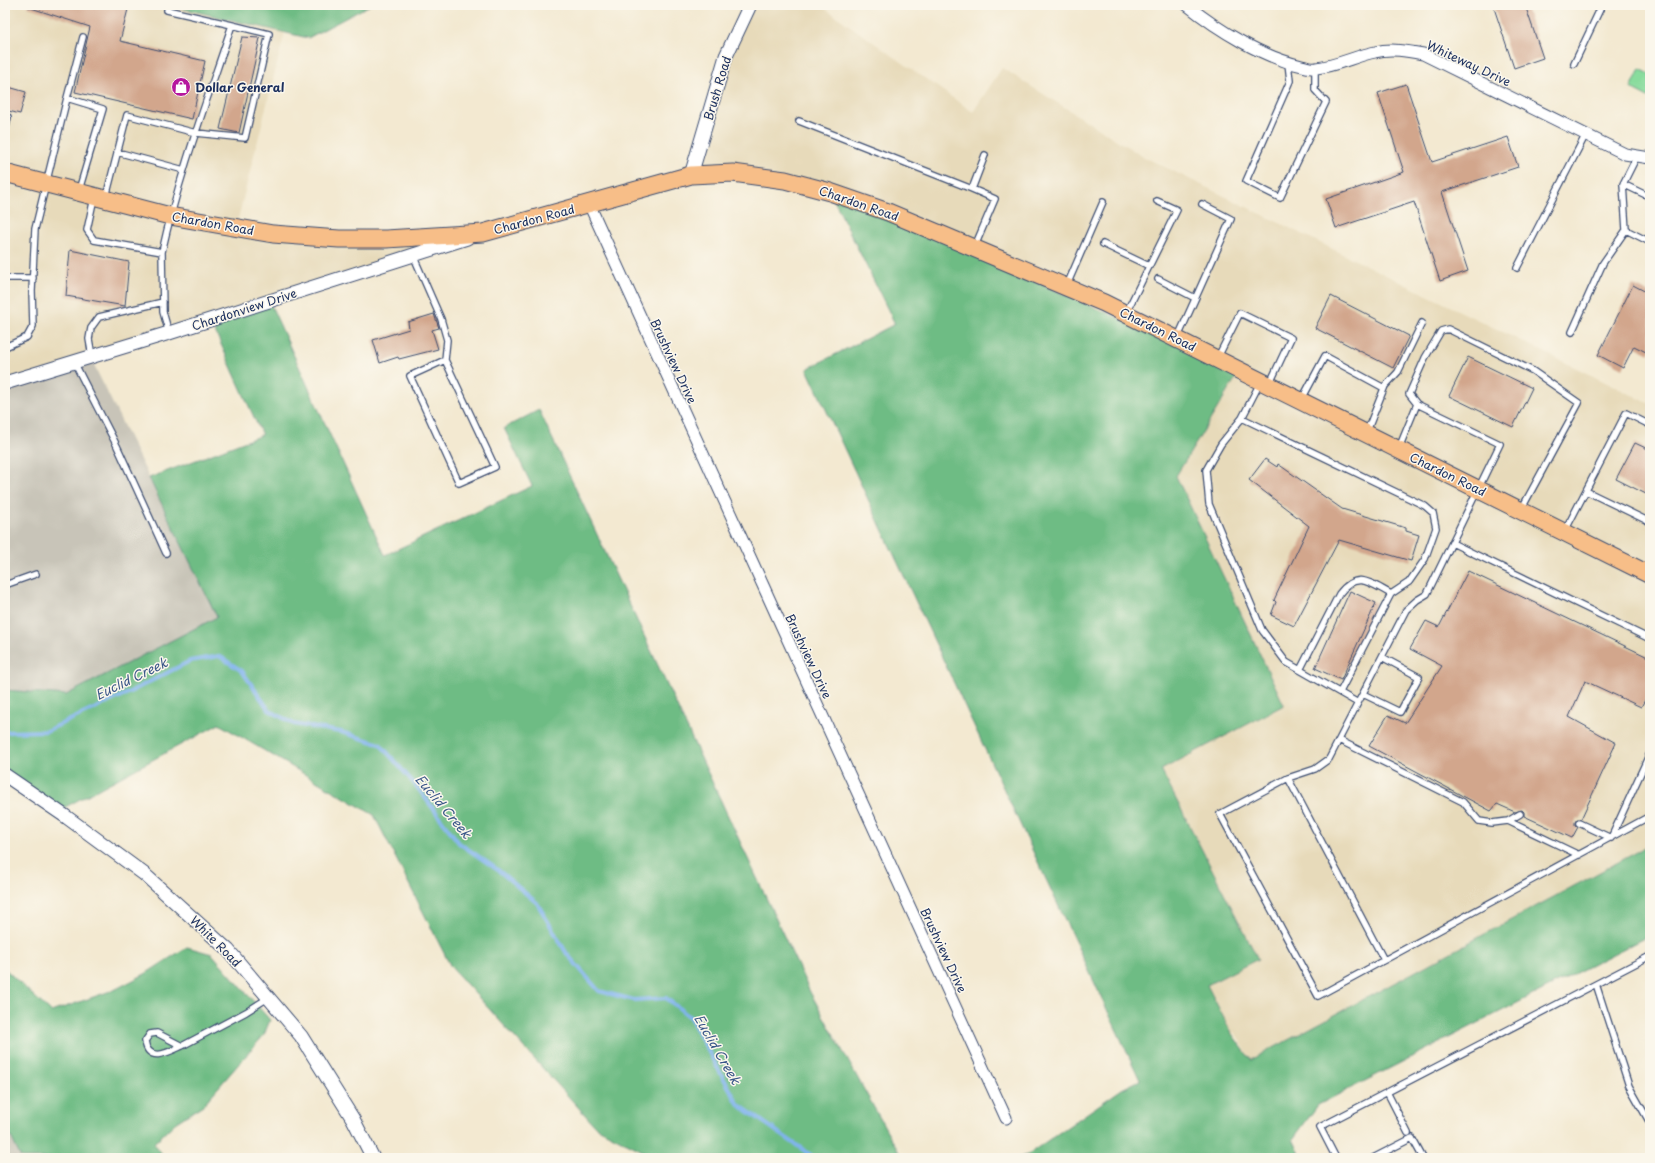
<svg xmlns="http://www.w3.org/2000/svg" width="1655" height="1163" font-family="'Playpen Sans',sans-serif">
<rect width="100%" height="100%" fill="#fbf7ec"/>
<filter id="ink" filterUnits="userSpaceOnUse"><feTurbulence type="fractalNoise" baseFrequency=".025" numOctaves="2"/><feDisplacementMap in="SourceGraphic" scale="8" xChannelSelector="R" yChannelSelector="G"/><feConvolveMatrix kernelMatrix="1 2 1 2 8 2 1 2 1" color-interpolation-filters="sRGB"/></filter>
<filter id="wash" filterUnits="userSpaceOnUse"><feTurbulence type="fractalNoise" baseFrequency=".012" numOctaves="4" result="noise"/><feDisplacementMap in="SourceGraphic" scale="16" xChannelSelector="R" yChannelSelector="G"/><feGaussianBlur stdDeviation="0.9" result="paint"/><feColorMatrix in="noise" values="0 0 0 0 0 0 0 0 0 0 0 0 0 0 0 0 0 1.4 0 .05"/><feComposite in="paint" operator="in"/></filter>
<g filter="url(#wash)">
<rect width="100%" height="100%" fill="#f3e9d1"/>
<!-- built -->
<path fill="#e7daba" d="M5 5H171L285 32 236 227 273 234 483 233 5 383Z
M750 5H820L973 112 1002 68 1142 156 1650 404V845L1251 1060 1235 1032 1232 1034 1207 985 1258 959 1161 769 1284 705 1176 476 1240 370 830 192 691 175Z"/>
<!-- industrial -->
<path fill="#c8c4b8" d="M90 357 217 617 66 695 5 690V383Z
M5 1124 21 1158H5Z"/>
<!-- green -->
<path fill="#89dc9d" stroke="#52867e" d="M1640 69 1650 74V98L1631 88Z"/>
<!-- forest -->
<path fill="#6ebc84" stroke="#447671" d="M177 5H370L308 38 176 7Z
M830 192 1240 371 1176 476 1284 705 1161 770 1258 959 1207 985 1232 1034 1251 1060 1650 845V935L1318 1105 1293 1139 1302 1158H1018L1027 1155 1122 1089 1140 1080 807 369 895 324Z
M269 301 385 555 532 486 504 428 539 410 810 992 902 1158H656L596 1127 451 967 374 815 219 724 58 811 5 775V690L66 695 217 617 149 478 262 435 210 320Z
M187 947 212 954 270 1020 264 1035 203 1105 175 1123 154 1143 165 1158H21L5 1124V969L51 1012 116 989 145 974Z"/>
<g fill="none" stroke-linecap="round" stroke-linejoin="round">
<!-- stream -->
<path stroke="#81b4ee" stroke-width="4" d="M5 732 46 731 124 695 190 661 219 656 242 671 269 710 294 724 341 732 380 744 417 787 459 843 498 870 537 903 567 954 599 991 634 1000 666 998 690 1017 713 1060 739 1105 815 1158"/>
</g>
<g id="blocks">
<!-- building -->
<path fill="#d2a68c" d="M29 5H129L120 41 205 61 192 119 75 92 90 27 28 7Z
M1493 5H1525L1543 58 1514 68Z
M242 37 260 38 239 133 220 129Z
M1406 84 1432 162 1508 137 1518 167 1442 192 1468 271 1440 281 1414 202 1336 228 1326 199 1404 172 1378 93Z
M5 86 26 92 20 114 5 110Z
M70 250 129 262 125 306 66 296Z
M1633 285 1650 294V354L1634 346 1623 368 1598 355Z
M1331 296 1409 336 1393 368 1315 328Z
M434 314 439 328 432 330 438 349 399 359 398 357 380 363 373 340 409 329 408 322Z
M1468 357 1532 388 1513 427 1449 396Z
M1635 443 1650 450V496L1616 479Z
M1265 459 1277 467 1278 464 1342 509 1406 528V531L1419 535 1411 561 1339 540 1294 626 1271 615 1276 602 1274 600 1309 526 1249 480Z
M1468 571 1650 658V691L1641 707 1585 681 1569 717 1616 743 1581 819H1577L1575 822V825L1578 827 1572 838 1524 816V812L1522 810 1515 812 1497 804 1491 811 1369 746 1388 715 1405 723 1442 666 1410 649 1426 621 1439 627Z
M1350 591 1376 603 1341 680 1315 668Z"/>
</g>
</g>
<g filter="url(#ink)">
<use href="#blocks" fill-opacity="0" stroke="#3b4b6f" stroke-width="1"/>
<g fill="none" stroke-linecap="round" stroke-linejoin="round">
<!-- service casing -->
<g stroke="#3b4b6f" stroke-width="8">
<path id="service" d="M167 10 232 25
M1288 63 1290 81 1246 181 1280 198 1326 102 1315 90V69
M1574 64 1602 5
M67 98 83 37
M5 116 8 117 5 132
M799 121 972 189
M117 152 184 170
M1637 156 1623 184 1626 230 1650 242
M1623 184 1650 197
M94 198 87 230 94 240 162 252C179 175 207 100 232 25L269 34 245 138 196 133 127 115 106 197
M1103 244 1149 266
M975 246 995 199 972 189 985 155
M162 252 163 312 169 333
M413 255 441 319 447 340 445 360 410 376 459 483 495 467 445 360
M1517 268 1586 134
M5 278H33
M1158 279 1195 298
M1067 285 1103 202
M1127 311 1177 210 1157 201
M1572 332 1603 263 1626 230
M1178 337 1231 219 1202 204
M5 347 27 337 33 326 32 291 35 229 67 98 103 109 79 190
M92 356 89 339 91 328 99 317 163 302
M1218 357 1240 313 1291 338 1270 383
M74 362 117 446 166 553
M1260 383 1242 418 1221 444 1206 470 1209 504 1262 630 1286 662 1358 703
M1302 399 1325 356 1384 388
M1242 418 1425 506 1433 513 1436 528 1425 559 1409 582 1391 594 1340 692
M1367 431 1385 386 1398 372 1422 323
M1399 448 1417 404
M1586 491 1650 522
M1565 531 1626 413 1650 425
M1452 543 1650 639
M5 585 36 574
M1300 670 1339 594C1357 570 1370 583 1391 594
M1363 694 1400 712 1419 677 1382 657
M1339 740 1463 802 1479 821 1492 823 1508 821 1579 855
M1288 778 1315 769 1329 759 1406 610 1417 600 1427 594 1500 444 1417 404 1409 394 1425 358 1441 331 1448 329 1533 371 1579 403 1522 508
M1508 821 1520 814
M1579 823 1611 838 1650 753
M1384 960 1288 778 1220 814 1318 996 1650 816
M1596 984 1629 1086 1650 1123
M182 1046C169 1052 148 1064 145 1041L150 1034 157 1033 182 1046 246 1012 268 998
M1387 1092 1408 1133
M1336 1158 1320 1127 1650 956
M1373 1158 1412 1138 1423 1158"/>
</g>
<!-- minor casing -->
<g stroke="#3b4b6f" stroke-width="13">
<path id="minor" d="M1187 5C1218 30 1262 57 1302 66 1306 67 1312 69 1316 68 1337 66 1355 56 1375 52 1391 48 1407 51 1423 54L1625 154 1650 158
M589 204 1006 1118"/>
</g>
<!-- tertiary casing -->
<g stroke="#3b4b6f" stroke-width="15">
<path id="tertiary" d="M691 175 726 56 750 5
M5 383 169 333 467 238
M5 775 65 816 144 874 228 950 301 1036 353 1119 373 1158"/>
</g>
<!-- primary casing -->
<g stroke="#3b4b6f" stroke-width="19">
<path id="primary" d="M5 173 170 216 273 234 339 239H386L483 233 691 175 733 173 785 180 830 192 888 212 1104 303 1650 575"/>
</g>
<!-- service -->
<use href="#service" stroke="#fff" stroke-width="5.5"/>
<!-- minor -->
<use href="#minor" stroke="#fff" stroke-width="11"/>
<!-- tertiary -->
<use href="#tertiary" stroke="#fff" stroke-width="13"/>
<!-- primary -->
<use href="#primary" stroke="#f7be88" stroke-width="17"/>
</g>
</g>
<!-- icons -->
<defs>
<g id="shop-disc" transform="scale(1)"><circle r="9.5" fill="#b5179e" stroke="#fbf7ec"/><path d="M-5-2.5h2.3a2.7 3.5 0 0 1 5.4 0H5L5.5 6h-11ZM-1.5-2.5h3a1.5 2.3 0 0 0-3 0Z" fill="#fff"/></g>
</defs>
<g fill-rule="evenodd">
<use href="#shop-disc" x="181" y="87"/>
</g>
<g text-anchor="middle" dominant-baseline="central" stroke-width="3" stroke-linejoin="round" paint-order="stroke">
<!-- street labels -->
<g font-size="12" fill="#1b2f5e" stroke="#fbf7ec">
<text transform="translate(1469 63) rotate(25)">Whiteway Drive</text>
<text transform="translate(717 88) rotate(-73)">Brush Road</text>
<text transform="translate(859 203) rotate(19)">Chardon Road</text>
<text transform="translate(534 219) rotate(-15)">Chardon Road</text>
<text transform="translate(213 223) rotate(10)">Chardon Road</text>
<text transform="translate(244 309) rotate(-18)">Chardonview Drive</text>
<text transform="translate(1158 329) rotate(26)">Chardon Road</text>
<text transform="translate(674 361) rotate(65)">Brushview Drive</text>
<text transform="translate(1448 474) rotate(26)">Chardon Road</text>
<text transform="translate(809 656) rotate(65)">Brushview Drive</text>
<text transform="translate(216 941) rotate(45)">White Road</text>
<text transform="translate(944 950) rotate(65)">Brushview Drive</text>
</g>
<!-- poi labels -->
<g font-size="12" font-weight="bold" fill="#1b2f5e" stroke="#fbf7ec" text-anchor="start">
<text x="195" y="87">Dollar General</text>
</g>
<!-- water labels -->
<g font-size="13" font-style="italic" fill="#3a5789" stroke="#fbf7ec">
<text transform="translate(131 678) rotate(-26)">Euclid Creek</text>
<text transform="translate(444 806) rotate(50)">Euclid Creek</text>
<text transform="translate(718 1049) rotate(60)">Euclid Creek</text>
</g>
</g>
<!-- margin -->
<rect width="1655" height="1163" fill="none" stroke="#fbf7ec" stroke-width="20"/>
</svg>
